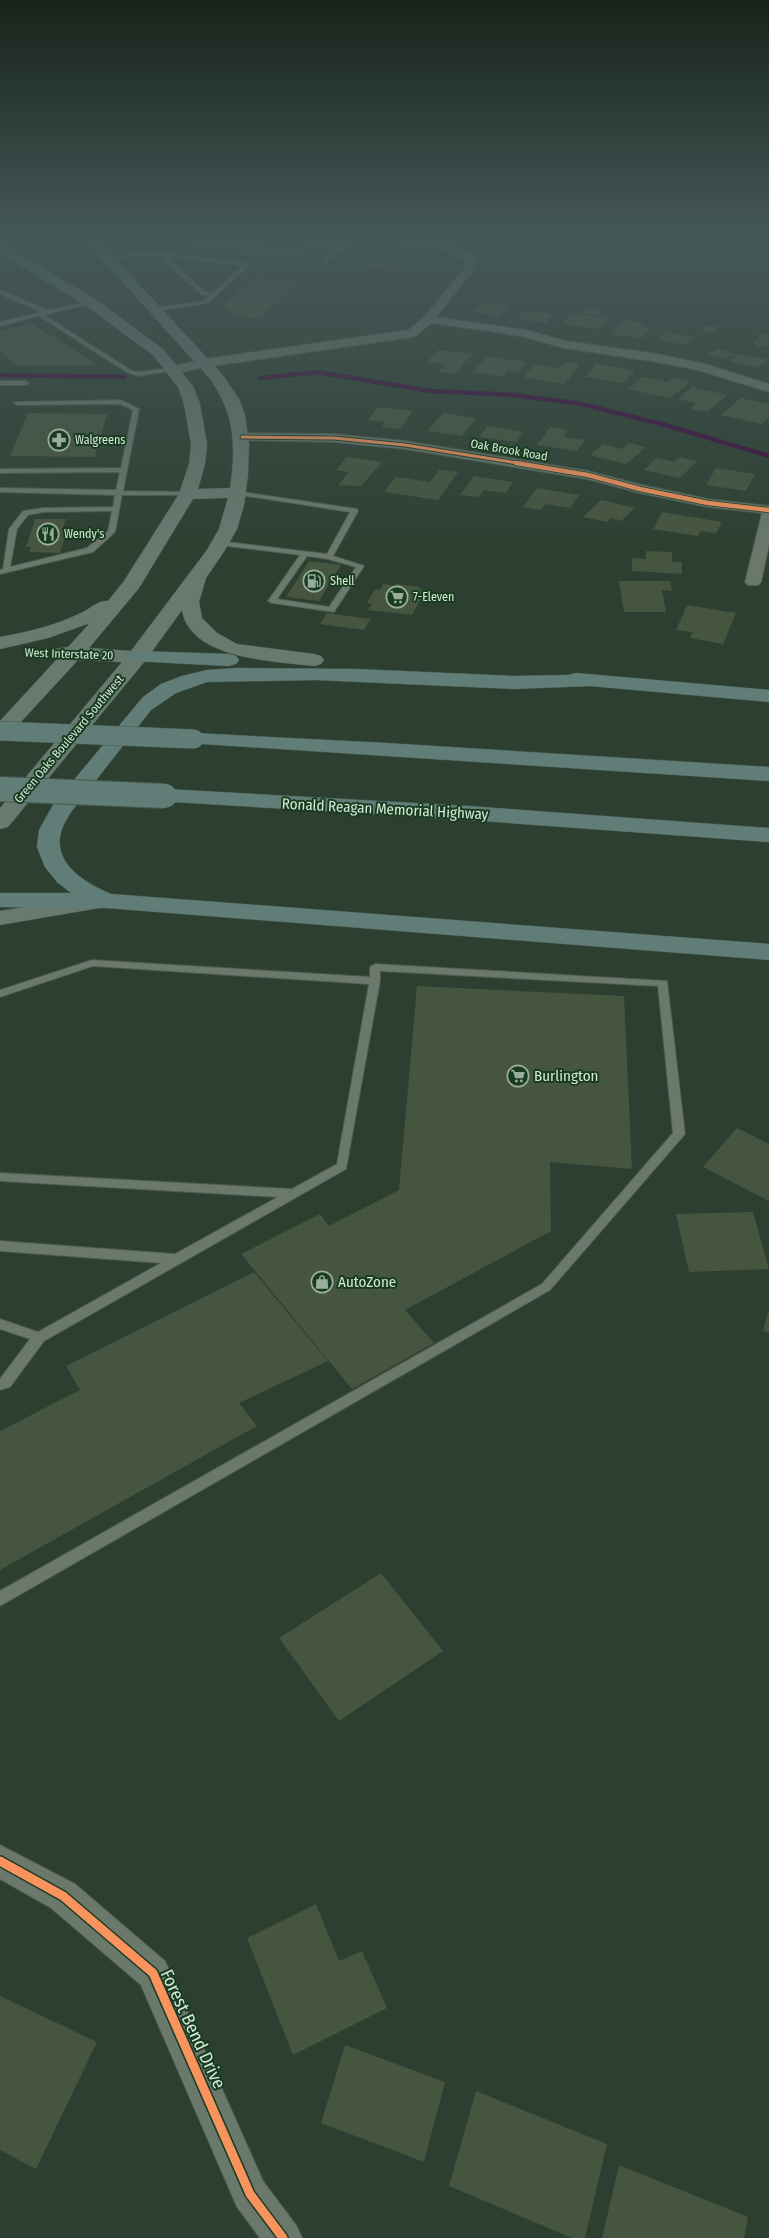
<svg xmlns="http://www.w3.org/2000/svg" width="769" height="2238" font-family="'Fira Sans Condensed',sans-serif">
<rect width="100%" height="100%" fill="#2c3f30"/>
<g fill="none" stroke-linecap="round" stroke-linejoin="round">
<!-- stream -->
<path stroke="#3e0b3e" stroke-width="4.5" d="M0 375 124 377
M261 378 317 372 431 391 514 395 581 404 665 425 769 456"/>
</g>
<!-- building -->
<path fill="#46553f" d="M208 239H245L228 253 196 249Z
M247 242 312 250 299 261 232 253Z
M372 258 402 261 392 271 361 267Z
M256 278 298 283 260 319 234 315 223 305Z
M482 302 509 305 499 316 472 312Z
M585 308 600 310 597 315 582 313Z
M525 310 553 314 546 323 517 319Z
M570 313 608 318 600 329 562 324Z
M624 320 644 323 642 327 651 328 643 338 613 335Z
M32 324 98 365H18L0 352V331Z
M706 325 719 327 715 333 702 331Z
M666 332 695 337 687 345 658 340Z
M757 335H769V346H757L753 341H761Z
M719 349 734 354 723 359 707 354Z
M438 350 472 354 455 374 438 372 445 364 427 362Z
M739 354 768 360 757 368 729 361Z
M487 356 526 362 518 373 507 372 503 377 473 372Z
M565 362 580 364 565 384 523 378 535 364 560 368Z
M596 364 635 370 624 383 585 377Z
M642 377 667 382 673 378 690 382 670 398 627 389Z
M692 387 727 395 707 412 691 409 697 403 678 399Z
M741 398 769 404V418L762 424 721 415Z
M378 407 413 411 400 429 382 427 385 422 368 420Z
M28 413 107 414 95 457 10 456Z
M443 413 476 418 462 436 427 431Z
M487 426 524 432 516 442 479 437Z
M550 427 568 430 563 437 585 440 577 451 537 445Z
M629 443 646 447 626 464 590 455 603 444 622 449Z
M347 457 382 462 361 486 338 485 349 472 336 470Z
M679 457 697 461 680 478 644 470 656 458 674 462Z
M716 468 755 474 746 491 706 485Z
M439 470 458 472 438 500 384 492 396 477 430 482Z
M474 476 513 482 506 493 484 490 479 497 460 495Z
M537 488 579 495 570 508 545 504 541 510 523 507Z
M601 500 635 508 621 521 611 518 607 522 583 517Z
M662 512 722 522 716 533 701 531 698 536 653 529Z
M35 519H66L62 530H67L60 553 29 552 31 547H26Z
M646 551 672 552V562H682V574L632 571V558L646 559Z
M309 561 341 565 319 601 286 597Z
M619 581H670L672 591 662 590 666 612H624Z
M383 584 395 586 396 584 420 587 419 589 426 590 412 615 368 610 372 604 367 603 375 589 380 590Z
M687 605 736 613 723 644 690 638 692 632 676 630Z
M327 613 371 619 364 630 320 624Z
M417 986 624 996 632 1169 550 1162 551 1231 405 1310 434 1343 352 1389 241 1254 320 1214 329 1226 399 1190Z
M737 1128 769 1144V1201L703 1167Z
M753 1212 769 1269 689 1272 676 1214Z
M254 1272 328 1361 239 1403 257 1426 0 1570V1431L80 1390 66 1366Z
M768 1312H769V1332L763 1331Z
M381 1573 443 1651 339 1721 279 1638Z
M316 1904 339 1961 362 1951 387 2008 293 2055 247 1938Z
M0 1996 97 2042 36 2169 0 2150Z
M345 2045 445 2082 424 2162 321 2123Z
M476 2091 607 2144 585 2238H572L449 2186Z
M619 2165 748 2217 744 2238H602Z"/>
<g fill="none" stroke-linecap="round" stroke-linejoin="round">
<!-- service casing -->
<g stroke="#4a5b4e" stroke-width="2">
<path id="service" d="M179 239H194L203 242 200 244Z
M287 239H301L342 246 353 239H359L324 262 322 259 338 249Z
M151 251 247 263 250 265 208 303 156 311 154 308 204 301 209 296 201 294 165 262 164 256 151 255 107 259 104 257ZM169 257 243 266 212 293 205 292 170 260Z
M0 290 48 310 92 301V303L44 315 132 371 138 372 173 368 176 370 138 376 128 373 39 316 0 326V322L42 312 0 294Z
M0 381H26L29 383 26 385H0Z
M121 400 139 409 123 491 188 492 190 493V495H122L115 532 93 552 0 574V570L3 569 9 529 23 511 43 508 113 507 115 495 0 492V488L116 490 120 472 0 473V469L121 468 133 410 120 404 17 405 14 403 15 402ZM112 511 108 531 87 548 10 567 17 529 28 515 43 512Z
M236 491 357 509 358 511 333 556 364 566 334 612 272 603 268 601 300 555 219 545 215 543 219 541 327 554 350 512 234 494 233 493ZM307 556 328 559 356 567 329 607 277 599Z
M92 960 370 977V967L375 964 667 981 685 1134 550 1290 0 1606V1591L542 1284 673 1133 658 986 380 971V981L346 1169 44 1341 10 1387 0 1390V1379L30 1339 0 1329V1319L38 1332 161 1263 0 1251V1241L175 1254 278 1197 0 1181V1173L292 1189 337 1164 369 984 93 966 0 997V990Z"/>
</g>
<!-- minor casing -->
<g stroke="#4a5b4e" stroke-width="2">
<path id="minor" d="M395 239C420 239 457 239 475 258V268L436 317 526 330 565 341 657 354 705 364 769 384V392L698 370 657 362 564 348 525 337 482 330 431 323 417 335 413 337 205 367 173 374 167 370 169 367 205 359 409 330 424 317 465 268V260L442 249 400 242Z
M242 433 334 434 405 441 588 471 642 485 708 499 769 506V545L761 582 758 585H748L745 582 762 513 708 507 640 493 587 479 405 449 334 442 237 440 235 437 237 434Z
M0 1845 75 1884 165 1961 263 2181 296 2225 302 2238H260L237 2207 141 1985 51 1908 0 1879Z"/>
</g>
<!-- tertiary casing -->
<g stroke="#4a5b4e" stroke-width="1">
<path id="tertiary" d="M87 239H110L109 242 92 246 87 245 86 242Z"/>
</g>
<!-- secondary casing -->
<g stroke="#4a5b4e" stroke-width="1">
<path id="secondary" d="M84 239H97L222 374 239 399 245 415 249 444 248 475 244 505 237 529 225 550 206 578 199 602 202 618 217 633 237 644 314 654 321 656 324 660 321 664 314 666C275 661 190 660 182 610L145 661 8 827 0 829V808L122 662 78 660 7 737 0 739V721L58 658 52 653 55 649 68 647 90 623 48 638 0 649V637C29 632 57 625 83 612 92 607 99 600 108 601L124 581 179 494 189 464 191 444 184 404 178 387 153 355 85 305 0 253V243L95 299 163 349 193 386 200 404 207 444 205 464 198 489 230 488C236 446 235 415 211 380ZM228 498 219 529 207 550 131 651 89 648 139 588 193 499Z
M97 895 105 897 109 902 105 907 0 925V911Z"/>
</g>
<!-- motorway casing -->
<g stroke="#4a5b4e" stroke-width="1">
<path id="motorway" d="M138 651 229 654 236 656 239 660 236 664 229 666 131 661 128 657 131 653Z
M237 668 356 669 514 676 568 675 576 673 769 690V702L590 686 514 689 316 680 207 682 176 693 151 710 71 812C68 817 64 823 62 829 50 863 86 883 111 894L769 944V960L106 908 0 907V893H71L57 882 45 867 37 847 39 830 53 805 143 697 161 684 182 676 207 670Z
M194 733 386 743 769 767V781L187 743 183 739 187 735Z
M165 789 468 806 769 828V842L468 820 157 801 154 796 157 791Z"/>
</g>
<!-- service -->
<use href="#service" fill="#6b786c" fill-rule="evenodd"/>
<!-- minor -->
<use href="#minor" fill="#6b786c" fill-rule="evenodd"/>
<!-- tertiary -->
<use href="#tertiary" fill="#6b786c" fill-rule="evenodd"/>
<!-- secondary -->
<use href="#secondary" fill="#687a70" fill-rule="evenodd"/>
<!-- motorway -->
<use href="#motorway" fill="#617d77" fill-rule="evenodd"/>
<!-- motorway-bridge-far1 casing -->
<g stroke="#4a5b4e" stroke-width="20" stroke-linecap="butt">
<path id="motorway-bridge-far1" d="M0 731 194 739"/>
</g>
<!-- motorway-bridge casing -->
<g stroke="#4a5b4e" stroke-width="26" stroke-linecap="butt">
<path id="motorway-bridge" d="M0 789 165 796"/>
</g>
<!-- motorway-bridge-far1 -->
<use href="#motorway-bridge-far1" stroke="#617d77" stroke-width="19"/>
<!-- motorway-bridge -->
<use href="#motorway-bridge" stroke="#617d77" stroke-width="24"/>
<!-- cycleway-far2 casing -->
<g stroke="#193c21" stroke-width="5">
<path id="cycleway-far2" d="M242 437 334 438 405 445 524 464"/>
</g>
<!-- cycleway-far1 casing -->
<g stroke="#193c21" stroke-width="6">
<path id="cycleway-far1" d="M516 463 588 475 640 489 708 503 769 510"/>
</g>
<!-- cycleway casing -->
<g stroke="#193c21" stroke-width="12">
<path id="cycleway" d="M0 1861 63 1896 153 1973 250 2194 283 2238"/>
</g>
<!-- cycleway-far2 -->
<use href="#cycleway-far2" stroke="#f8935d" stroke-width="3"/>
<!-- cycleway-far1 -->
<use href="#cycleway-far1" stroke="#f8935d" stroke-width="4.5"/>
<!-- cycleway -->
<use href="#cycleway" stroke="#f8935d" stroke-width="9"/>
</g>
<!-- sky -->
<linearGradient id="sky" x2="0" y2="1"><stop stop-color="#18231a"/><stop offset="0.43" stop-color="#455859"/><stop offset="1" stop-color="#455859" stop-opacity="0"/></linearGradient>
<rect width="769" height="553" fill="url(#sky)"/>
<!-- icons -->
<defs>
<g id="pharmacy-ring" transform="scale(1.125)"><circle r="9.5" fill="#193c21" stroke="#99ad9d" stroke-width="1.5"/><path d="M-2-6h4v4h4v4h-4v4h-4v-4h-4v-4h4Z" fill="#99ad9d"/></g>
<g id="restaurant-ring" transform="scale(1.125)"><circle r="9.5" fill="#193c21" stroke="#99ad9d" stroke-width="1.5"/><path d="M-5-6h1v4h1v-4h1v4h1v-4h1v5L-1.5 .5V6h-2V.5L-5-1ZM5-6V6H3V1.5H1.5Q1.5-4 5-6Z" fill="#99ad9d"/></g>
<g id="fuel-ring" transform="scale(1.125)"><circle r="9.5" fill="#193c21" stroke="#99ad9d" stroke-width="1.5"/><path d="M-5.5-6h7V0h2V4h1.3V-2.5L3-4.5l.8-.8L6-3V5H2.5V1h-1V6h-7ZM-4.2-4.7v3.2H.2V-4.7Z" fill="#99ad9d"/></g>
<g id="supermarket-ring" transform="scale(1.125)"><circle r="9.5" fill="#193c21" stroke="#99ad9d" stroke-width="1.5"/><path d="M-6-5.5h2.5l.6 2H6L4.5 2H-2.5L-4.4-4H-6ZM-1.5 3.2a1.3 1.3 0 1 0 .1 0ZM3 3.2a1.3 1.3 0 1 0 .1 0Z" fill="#99ad9d"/></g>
<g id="shop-ring" transform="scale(1.125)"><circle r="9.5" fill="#193c21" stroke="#99ad9d" stroke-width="1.5"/><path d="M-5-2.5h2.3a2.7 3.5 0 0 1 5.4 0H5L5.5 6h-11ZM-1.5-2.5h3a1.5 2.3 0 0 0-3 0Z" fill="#99ad9d"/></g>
</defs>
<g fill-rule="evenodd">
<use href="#pharmacy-ring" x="59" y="440"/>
<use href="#restaurant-ring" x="48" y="534"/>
<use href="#fuel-ring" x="314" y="581"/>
<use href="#supermarket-ring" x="397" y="597"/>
<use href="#supermarket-ring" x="518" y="1076"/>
<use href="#shop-ring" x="322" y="1282"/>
</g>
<g text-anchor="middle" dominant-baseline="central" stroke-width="4" stroke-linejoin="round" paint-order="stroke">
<!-- far-poi labels -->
<g font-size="12" fill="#d4e8d7" stroke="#193c21" text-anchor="start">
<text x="75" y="440">Walgreens</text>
<text x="64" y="534">Wendy's</text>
<text x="330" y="581">Shell</text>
<text x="413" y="597">7-Eleven</text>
</g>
<!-- far-street labels -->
<g font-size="12" fill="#d4e8d7" stroke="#193c21">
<text transform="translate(509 450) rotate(10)">Oak Brook Road</text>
<text transform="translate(69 654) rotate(2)">West Interstate 20</text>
<text transform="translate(69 739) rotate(-50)">Green Oaks Boulevard Southwest</text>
</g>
<!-- street labels -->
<g font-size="15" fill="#d4e8d7" stroke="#193c21">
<text transform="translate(385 809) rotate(3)">Ronald Reagan Memorial Highway</text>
</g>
<!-- poi labels -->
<g font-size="15" fill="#d4e8d7" stroke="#193c21" text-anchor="start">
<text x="534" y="1076">Burlington</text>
<text x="338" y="1282">AutoZone</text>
</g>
<!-- near-street labels -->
<g font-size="18" fill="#d4e8d7" stroke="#193c21">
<text transform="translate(193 2029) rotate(65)">Forest Bend Drive</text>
</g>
</g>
</svg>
